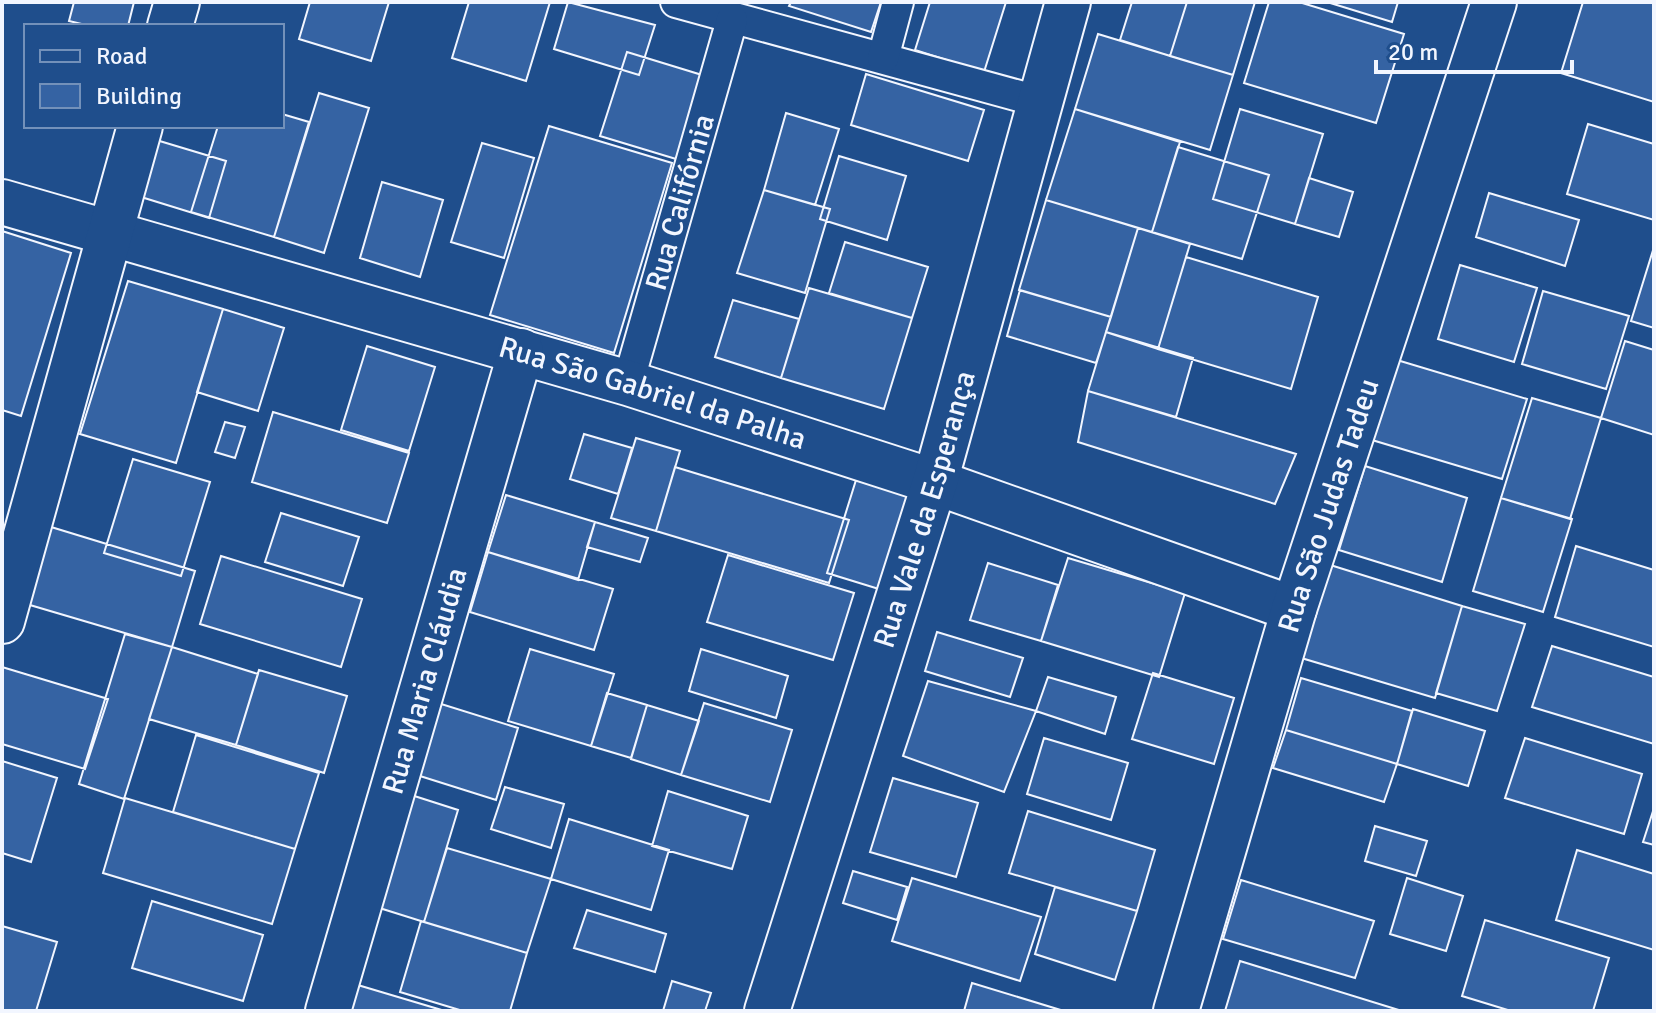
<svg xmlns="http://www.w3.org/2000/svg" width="1656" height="1013" font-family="Signika,sans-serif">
<rect width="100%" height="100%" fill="#1f4e8c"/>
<!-- building -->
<path fill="#3563a3" stroke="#f2f6ff" stroke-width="2" d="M74 2H134L128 26H90L69 21Z
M310 2H389L371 61 299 39Z
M469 2H550L526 81 452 58Z
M568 2 655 25 639 75 554 49Z
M791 2H881L871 32 789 6Z
M930 2H1006L984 72 915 50Z
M1132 2H1187L1170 56 1120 40Z
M1187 2H1255L1233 75 1170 56Z
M1269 2H1299L1404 34 1376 123 1244 83Z
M1327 2H1398L1392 22Z
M1583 2H1654V102L1561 73Z
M1098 34 1233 75 1210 150 1075 109Z
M627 52 702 75 676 159 600 136Z
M866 74 984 110 968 161 851 125Z
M319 93 369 108 324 253 274 237Z
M1075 109 1180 142 1152 232 1046 200Z
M1240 109 1323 134 1295 224 1213 199Z
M786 113 839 129 815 205 764 190Z
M282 114 309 122 274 237 191 212 218 126H282Z
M1588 124 1654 144V220L1567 194Z
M549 126 672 163 614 353 490 315Z
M143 136 226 161 209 218 125 192Z
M482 143 534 158 504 258 451 242Z
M1178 147 1269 175 1242 259 1152 232Z
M839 156 906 176 887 240 820 219Z
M1309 178 1353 192 1339 237 1295 224Z
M382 182 443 200 420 277 360 258Z
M764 190 830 209 805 293 737 273Z
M1489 193 1579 220 1565 266 1476 237Z
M1046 200 1138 228 1111 317 1019 290Z
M1138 228 1190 244 1158 349 1106 332Z
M2 231 71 253 21 416 2 410Z
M845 242 928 267 912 318 829 293Z
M1654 247V328L1631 321Z
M1186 257 1318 297 1291 389 1158 349Z
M1460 265 1537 288 1514 362 1438 339Z
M128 281 223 309 176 463 80 434Z
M809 288 912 318 884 409 781 378Z
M1020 290 1111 317 1096 363 1007 336Z
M1543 291 1629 316 1606 389 1522 364Z
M733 300 799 319 781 378 715 357Z
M223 309 284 328 258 411 197 392Z
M1106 332 1193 358 1176 417 1088 391Z
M1625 341 1654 350V435L1601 418Z
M367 346 435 367 409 451 341 430Z
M1397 360 1527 399 1502 479 1372 440Z
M1088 391 1296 454 1275 504 1078 442Z
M1532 398 1601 418 1570 519 1501 498Z
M273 412 409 453 387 523 252 482Z
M225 422 245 427 235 458 215 452Z
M584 434 632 448 618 494 570 479Z
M636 438 680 451 656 531 611 518Z
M133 459 210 482 181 576 104 553Z
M1365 466 1467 498 1442 582 1339 550Z
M675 467 849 520 829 583 656 531Z
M856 480 924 501 895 594 827 573Z
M506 495 595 522 578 580 488 552Z
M1501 498 1572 519 1543 612 1473 591Z
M281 513 359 537 343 586 265 562Z
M595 522 648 538 640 562 587 547Z
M38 523 195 571 172 647 13 600Z
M1576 546 1654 570V647L1555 617Z
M488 552 613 589 594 650 470 612Z
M728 555 854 593 833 660 707 622Z
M221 556 362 599 341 667 200 624Z
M1068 558 1185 593 1159 677 1041 641Z
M988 563 1058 585 1041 641 970 620Z
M1327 564 1462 606 1435 698 1298 657Z
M1462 606 1525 624 1497 711 1436 693Z
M937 632 1023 658 1010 697 925 671Z
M125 634 172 647 124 799 79 784Z
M1552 646 1654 677V744L1532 707Z
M172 647 258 674 236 745 149 719Z
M530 649 614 674 591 746 508 721Z
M701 649 788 676 776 718 689 691Z
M2 667 108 699 85 769 2 744Z
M259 670 347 696 324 773 236 745Z
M1153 673 1234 698 1214 764 1132 739Z
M1048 677 1116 697 1105 734 1036 711Z
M1301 678 1412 711 1397 764 1286 730Z
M928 681 1036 711 1004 792 903 756Z
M607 693 647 705 631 758 591 746Z
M422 698 518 728 496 800 401 770Z
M704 703 792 730 770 802 681 775Z
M647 705 699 721 681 775 631 759Z
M1413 709 1485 731 1468 786 1397 764Z
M1286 730 1397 764 1384 802 1273 768Z
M196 735 319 773 295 849 173 812Z
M1044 738 1128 763 1111 820 1027 794Z
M1525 738 1642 774 1624 834 1505 798Z
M2 761 57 778 31 862 2 853Z
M893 778 978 803 956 877 870 852Z
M505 787 564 804 551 848 491 829Z
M668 791 748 816 732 869 652 846Z
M405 793 458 810 424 922 370 905Z
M125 798 295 849 272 924 103 873Z
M1654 808V845L1643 842Z
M1028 811 1155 850 1137 911 1009 873Z
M569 819 669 850 651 910 551 879Z
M1375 826 1427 841 1416 876 1365 861Z
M447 848 551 879 527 953 424 922Z
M1577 850 1654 874V950L1556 920Z
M853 871 907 887 897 920 843 903Z
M912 878 1041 917 1020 981 892 941Z
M1407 878 1463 896 1446 951 1390 934Z
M1241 880 1374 921 1355 978 1223 939Z
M1055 887 1137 911 1115 980 1035 954Z
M152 901 263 935 243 1001 132 968Z
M587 910 666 934 655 972 574 948Z
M1485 920 1609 958 1593 1011H1511L1462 996Z
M421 921 527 953 510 1011H463L400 992Z
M2 926 57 942 36 1011H2Z
M1240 961 1402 1011H1225Z
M341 980 445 1011H332Z
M672 981 711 993 705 1011H663Z
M972 983 1064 1011H964Z"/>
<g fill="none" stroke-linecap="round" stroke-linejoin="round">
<!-- service casing -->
<g stroke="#f2f6ff" stroke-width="34">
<g id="service">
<path d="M676 2 1041 102"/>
<path d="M883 58 898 2"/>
<path id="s1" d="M628 383 732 20"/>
</g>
</g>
<!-- minor casing -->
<g stroke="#f2f6ff" stroke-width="48">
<g id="minor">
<path d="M170 26 177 2"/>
<path id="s2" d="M2 202 628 383 935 482 1294 609"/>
<path d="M2 621 140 126"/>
<path id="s3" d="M328 1011 521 351"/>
<path id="s4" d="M767 1011 935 482 1068 2"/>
<path id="s5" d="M1176 1011 1294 609 1494 2"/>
</g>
</g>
<!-- service -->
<use href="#service" stroke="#1f4e8c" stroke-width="30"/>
<!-- minor -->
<use href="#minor" stroke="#1f4e8c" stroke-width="44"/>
</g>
<g text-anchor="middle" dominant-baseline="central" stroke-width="6" stroke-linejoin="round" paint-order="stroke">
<!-- street labels -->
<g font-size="30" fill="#f2f6ff" stroke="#1f4e8c">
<text stroke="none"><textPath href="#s1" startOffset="188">Rua Califórnia</textPath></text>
<text stroke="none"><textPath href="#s2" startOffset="678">Rua São Gabriel da Palha</textPath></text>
<text stroke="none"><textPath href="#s5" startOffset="528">Rua São Judas Tadeu</textPath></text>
<text stroke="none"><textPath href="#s4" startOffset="526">Rua Vale da Esperança</textPath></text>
<text stroke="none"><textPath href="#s3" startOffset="344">Rua Maria Cláudia</textPath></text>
</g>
</g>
<!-- border -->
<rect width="1656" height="1013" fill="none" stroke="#f2f6ff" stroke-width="8"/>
<!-- legend -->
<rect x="24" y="24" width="260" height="104" fill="#1f4e8c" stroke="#7391ba" stroke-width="2"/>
<rect x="40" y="50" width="40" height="12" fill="#1f4e8c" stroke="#7391ba" stroke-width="2"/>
<text x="96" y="64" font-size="24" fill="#f2f6ff">Road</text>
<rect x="40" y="84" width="40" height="24" fill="#3563a3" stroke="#7391ba" stroke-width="2"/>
<text x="96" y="104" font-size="24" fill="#f2f6ff">Building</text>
<!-- scale -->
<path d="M1376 60v12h196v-12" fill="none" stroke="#f2f6ff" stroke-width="4"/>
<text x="1388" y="60" font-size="24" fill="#f2f6ff" stroke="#1f4e8c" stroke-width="6" paint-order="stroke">20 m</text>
</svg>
